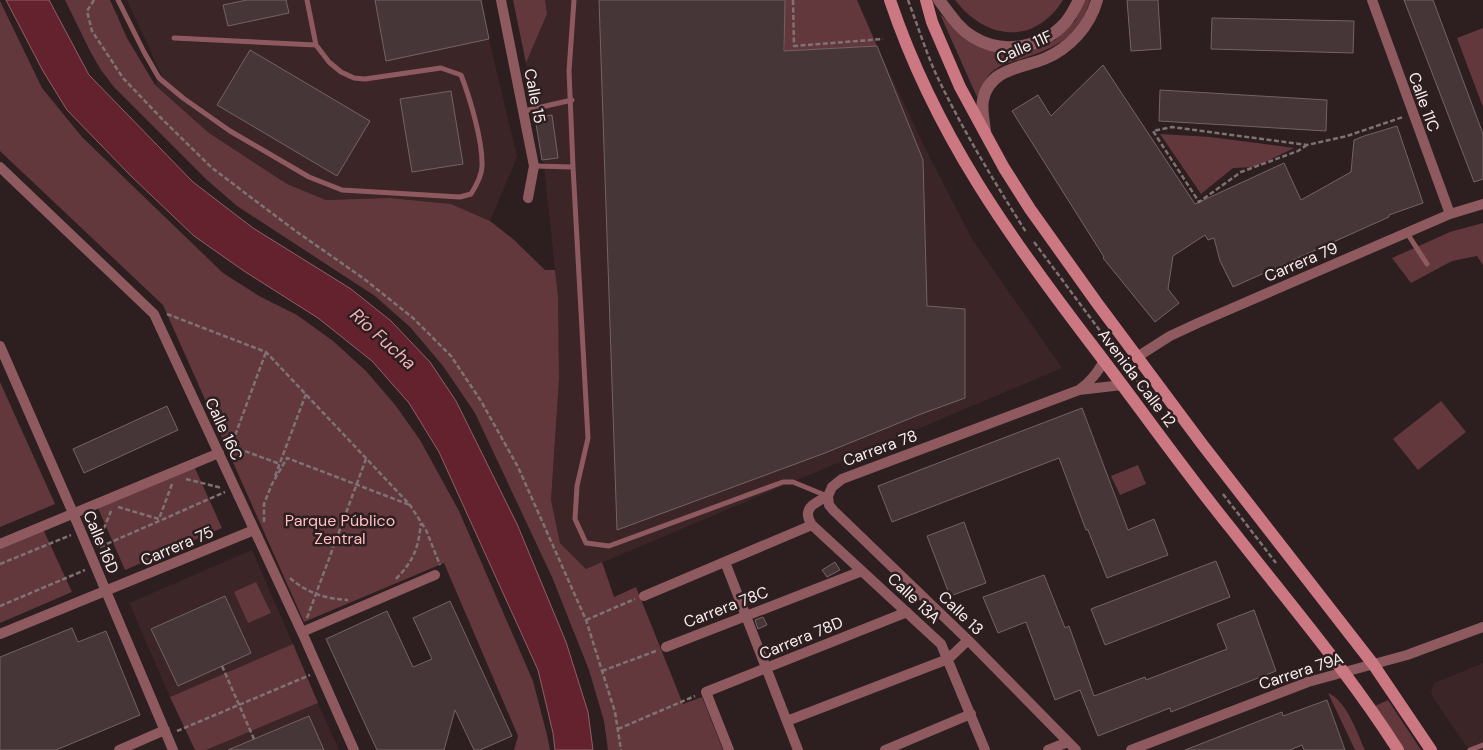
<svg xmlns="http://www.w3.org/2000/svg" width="1483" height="750" font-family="'DM Sans',sans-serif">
<rect width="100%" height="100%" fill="#2d1e1f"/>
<!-- built -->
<path fill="#3b2527" d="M127 0H375L386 60 489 39 517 157 490 221 451 204 390 198 326 200 287 184 209 133 155 85 161 74Z
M545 0H785V51L877 46 928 154 972 239 1062 368 587 569 560 543 551 500 559 379 558 296 544 167 526 63 547 14Z
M252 550 293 644 170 697 129 603Z
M1483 663V750H1469L1434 699 1431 692 1434 683Z
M318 703 339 750H206Z"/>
<!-- green -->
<path fill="#63383d" d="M65 0H110L127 38 155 85 209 133 287 184 326 200 390 198 451 204 490 221 513 239 545 270H555L558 296 559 379 551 500 560 543 586 569 602 562 614 597 636 587 683 704 702 697 723 750H608L604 721 589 670 552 577 475 413 443 366 410 327 375 296 237 206 207 180 114 87 101 70 90 51Z
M513 0H545L547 14 526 63Z
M785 0H857L877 46 785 51Z
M955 0H1063C1034 46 986 40 955 0Z
M1084 0H1090C1080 37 1055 48 1021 59 1012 62 1001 64 993 71 985 77 981 88 977 97L940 14 952 25 1015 51 1041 47 1055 40 1075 21Z
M0 1 42 88 82 137 223 273 259 296 297 315 333 341 366 371 396 406 420 440 459 511 533 681 547 735 550 750H514L518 736 444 563 304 622 163 305 0 151Z
M1483 28V107L1457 38Z
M1160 134 1210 137 1294 148 1255 167 1233 168 1201 194Z
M1483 223V265L1477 256 1452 261 1411 283 1392 258 1450 232Z
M0 382 55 504 0 527Z
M1441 401 1466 432 1418 470 1393 439Z
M1138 465 1146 484 1120 495 1111 476Z
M194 466 222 528 125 570 98 508Z
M43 529 72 592 0 623V547Z
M256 582 271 613 248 623 234 592Z
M293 644 318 703 206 750H195L170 697Z
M1328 693C1347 701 1357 733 1365 750H1355Z
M1388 700 1421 750H1404L1375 706Z"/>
<!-- water -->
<path fill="#64222e" stroke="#915f68" d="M6 0H49L89 75 193 182 253 228 351 289 391 321 430 362 456 401 517 524 566 642 588 712 593 750H555L553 733 538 670 439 452 409 403 372 361 318 318 244 271 194 236 131 176 67 110 43 71Z"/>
<!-- building -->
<path fill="#473638" stroke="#756364" d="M247 0H286L289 13 228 26 223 5Z
M375 0H481L489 39 386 61Z
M599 0H785L784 51 877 46 923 160 927 306 965 309V398L921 414 825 453 617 530Z
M1127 0H1158L1161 49 1131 51Z
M1404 0H1433L1483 134V179L1474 182Z
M1212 18 1354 21 1353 53 1211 49Z
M250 50 370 121 337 176 217 105Z
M1103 65 1195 204 1284 163 1301 200 1351 172 1354 140 1364 136 1397 126 1423 203 1389 215V217L1233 287 1220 261 1214 238 1208 240 1205 235 1173 256 1168 289 1179 303 1155 322 1103 258 1104 257 1012 111 1038 95 1051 116Z
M1160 90 1327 100 1326 131 1159 121Z
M451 91 463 164 412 172 400 99Z
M552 115 558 158 542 160 535 118Z
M167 406 178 430 84 473 73 449Z
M1082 408 1128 530 1154 519 1168 555 1107 578 1088 530H1086L1059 458 892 522 878 486Z
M964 522 986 583 950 596 927 536Z
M1216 561 1230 597 1105 645 1091 609Z
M835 562 840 570 827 577 822 570Z
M1044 575 1065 628 1069 626 1094 696 1145 677 1146 680 1227 649 1217 624 1254 610 1276 671 1171 712 1170 708 1098 736 1080 690 1055 700 1026 622 998 633 983 597Z
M225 596 251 653 178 686 151 629Z
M450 601 512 736 480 750H474L455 710 444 750H377L326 639 387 611 413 667 432 659 413 618Z
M763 617 767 625 758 629 755 620Z
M72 628 78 642 106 631 140 715 56 750H0V657Z
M1327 700 1345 750H1304L1302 745 1290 750H1185L1282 712 1283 716Z
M309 716 324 750H228L254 739Z"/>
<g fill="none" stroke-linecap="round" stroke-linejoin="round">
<!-- path -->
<path stroke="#7f7273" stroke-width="2.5" stroke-dasharray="5 2.5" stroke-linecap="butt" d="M94 0 87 11 92 31 123 78 164 121 212 168 297 232 363 278 413 318 451 356 481 401 518 467 586 620 615 712 621 750
M793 0 794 46 883 39
M908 0C917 24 925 49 935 72 961 127 993 180 1026 232
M1307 145 1298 151 1241 172 1199 202 1153 131 1172 127 1307 145 1347 136 1403 117
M1034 242 1156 406
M167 314 266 352 410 505 426 530 440 565
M231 446 280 464
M230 449 266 352
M275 476 306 394
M186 479 222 488
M1223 494 1276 563
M118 507 159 519 172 484
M264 522V504L272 484 287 458 410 505
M98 543 111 511
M100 547 225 492
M0 564 71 535
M290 578C307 593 326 599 348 600
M396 579C414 560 418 549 421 523
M0 606 85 570
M307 618 366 459
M586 620 635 599
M222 666 254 739
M602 671 656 651
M618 729 695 696
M177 731 310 675"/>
<!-- service -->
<path stroke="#8e5a60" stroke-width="5" d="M118 0 144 52 159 78 183 98 230 131 309 177 342 190 460 197 471 194C476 186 482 176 482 166 483 142 470 98 461 75L441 68 365 79 354 78 341 72 329 62 316 45 307 0
M574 0 569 71 573 167 588 438 577 486 575 519 586 543 609 546 783 482H793L827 496
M174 38 316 45
M524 111 572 100
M534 166 573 167
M1407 233 1427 264
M1470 750 1483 745"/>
<!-- minor -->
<path stroke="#8e5a60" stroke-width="10" d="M501 0 534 166 528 198
M1372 0 1450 214
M0 167 154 314 305 639 354 750
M0 346 73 513 173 750
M1137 357 1170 336 1198 323 1450 214 1483 204
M1079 390C1091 381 1097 373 1104 361
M828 496 829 505 834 511 968 640 1076 750
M828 496C814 503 801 509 812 525L941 644 985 750
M828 496 832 487 842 479 1079 390 1122 385
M0 544 219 453
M725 562 798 750
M644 596 812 525
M302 632 435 575
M0 634 254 530
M666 647 862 571
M787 721 948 659 968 640
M119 750 165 730
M729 750 706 692 907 612
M885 750 971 714
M1048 750 1068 742
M1131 750 1308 682 1407 655 1483 627"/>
<!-- tertiary -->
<path stroke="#8e5a60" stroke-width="12" d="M939 0C949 13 958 28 973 37 1002 55 1042 48 1065 23 1071 16 1075 8 1079 0
M985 131C984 122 981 109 983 100 989 69 1021 68 1044 59 1069 49 1090 26 1097 0"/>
<!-- secondary -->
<path stroke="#cc7882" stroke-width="12" d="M890 0C935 134 1010 238 1095 349 1141 409 1185 472 1233 531 1289 603 1349 673 1398 750
M926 0 932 22 960 87 1004 168 1030 209 1097 303 1202 444 1373 664 1431 750"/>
</g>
<g text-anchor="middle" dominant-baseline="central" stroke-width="5" stroke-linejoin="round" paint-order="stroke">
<!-- street labels -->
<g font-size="16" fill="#f9eeef" stroke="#2d1e1f">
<text transform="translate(1024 47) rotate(-24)">Calle 11F</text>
<text transform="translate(535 96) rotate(79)">Calle 15</text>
<text transform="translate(1424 102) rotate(70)">Calle 11C</text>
<text transform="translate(1301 262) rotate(-23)">Carrera 79</text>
<text transform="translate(1137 378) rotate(53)">Avenida Calle 12</text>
<text transform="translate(224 429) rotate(65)">Calle 16C</text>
<text transform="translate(880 448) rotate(-20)">Carrera 78</text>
<text transform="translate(101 542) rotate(67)">Calle 16D</text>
<text transform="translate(177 546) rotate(-23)">Carrera 75</text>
<text transform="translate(914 598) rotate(43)">Calle 13A</text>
<text transform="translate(726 607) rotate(-21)">Carrera 78C</text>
<text transform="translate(961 613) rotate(44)">Calle 13</text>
<text transform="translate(801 638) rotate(-22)">Carrera 78D</text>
<text transform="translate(1301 671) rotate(-18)">Carrera 79A</text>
</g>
<!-- park labels -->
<g font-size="16" fill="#ffbec4" stroke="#2d1e1f">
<text x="340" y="520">Parque Público<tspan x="340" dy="18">Zentral</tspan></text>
</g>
<!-- water labels -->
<g font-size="18" font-style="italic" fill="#f3b2b9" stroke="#2d1e1f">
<text transform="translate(383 339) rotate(42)">Río Fucha</text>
</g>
</g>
</svg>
